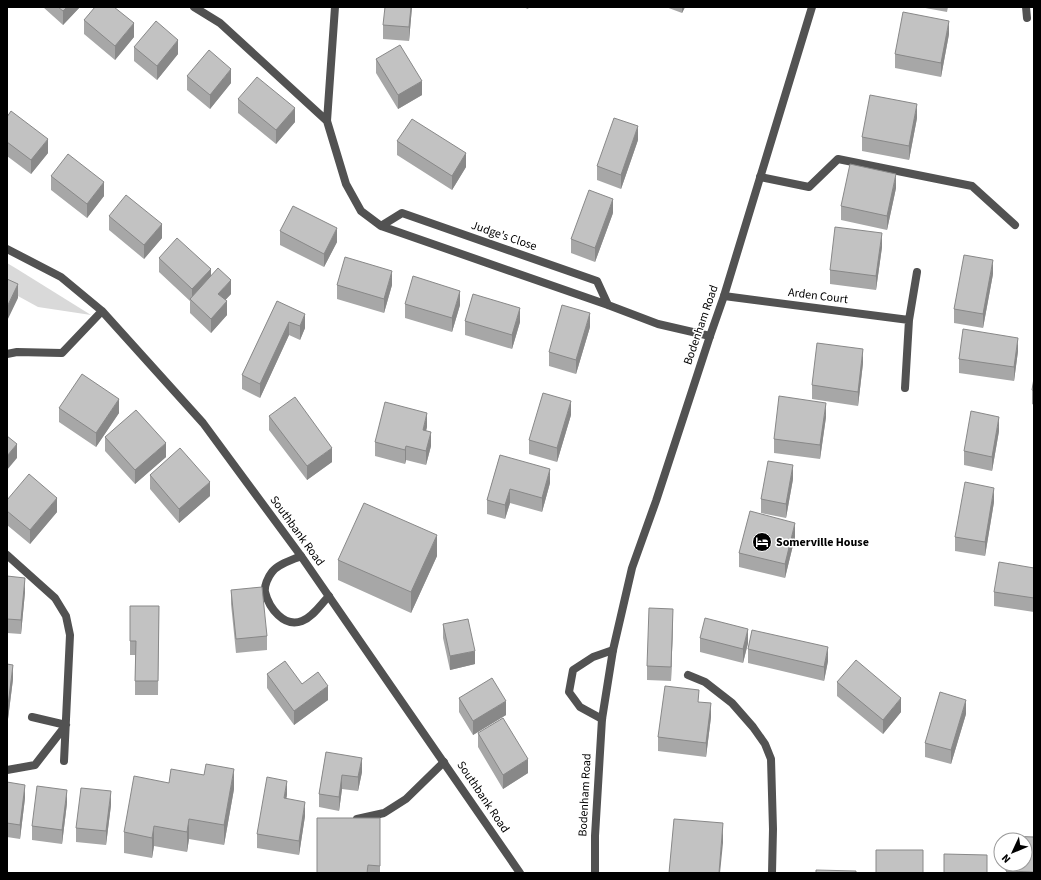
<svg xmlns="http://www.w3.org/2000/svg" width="1041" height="880" font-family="'Source Sans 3',sans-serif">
<rect width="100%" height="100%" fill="#fff"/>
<!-- green -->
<path fill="#d9d9d9" d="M7 263 17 269 91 315 38 307 7 290Z"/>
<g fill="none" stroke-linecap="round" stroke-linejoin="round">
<!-- service -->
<path stroke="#525252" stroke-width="8" d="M760 177 809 187 838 159 972 186 1015 225
M301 556C292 560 278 564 272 572 268 577 264 586 265 592 269 608 284 628 302 621 313 617 321 604 329 596
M357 819 384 813 406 799 444 762"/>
<!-- minor -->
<path stroke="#525252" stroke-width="8" d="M194 7 220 23 327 121
M335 7 327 121 346 184 361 211 381 226 608 305 658 324 710 336
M1026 7 1027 18
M381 226 402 213 597 281 608 305
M7 249 61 277 102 311 203 423 301 556 520 873
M724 296 909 320 905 388
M909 320 917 272
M7 354 17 352 62 353 102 311
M7 555 55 598 66 616 70 635 64 761
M688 675 705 682 732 703 753 727 765 744 771 759 773 829 772 873
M602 719 580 707 569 692 573 670 593 657 613 650
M7 770 35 765 66 725 32 717"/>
<!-- tertiary -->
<path stroke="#525252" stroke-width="8" d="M595 873V836L602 719 613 650 632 568 656 501 710 336 724 296 812 7"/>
</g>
<!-- wall -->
<path fill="#a7a7a7" d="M43 7H80L63 25Z
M412 7 409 41 383 39V25Z
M523 7H529L528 9Z
M666 7H685L682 13Z
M920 7H948L947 12Z
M84 20 134 37 115 60 84 34Z
M949 34 941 77 895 68V54Z
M134 47 178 54 157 80 134 61Z
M376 59 422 95 398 109 376 73Z
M187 76 231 83 210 109 187 90Z
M238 99 295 122 276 144 238 113Z
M7 117 48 153 31 174 7 156Z
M917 118 909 160 862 151V137Z
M638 140 621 189 597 180V166Z
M397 141 466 167 452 190 397 155Z
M51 176 104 196 87 218 51 190Z
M896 188 887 230 841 220V206Z
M613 213 595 262 571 253V239Z
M109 216 162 238 144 259 109 230Z
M280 231 337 242 324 267 280 245Z
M882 247 876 290 830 284V270Z
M159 258 211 276 231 294 225 300 227 315 211 333 190 313V301L159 272Z
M993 274 983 328 954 323V309Z
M337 285H392L384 313 337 299Z
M277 301 305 328 300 340 289 335 260 398 242 389V375Z
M405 304 460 305 452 332 405 318Z
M465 321 520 322 512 349 465 335Z
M590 327 576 374 549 366V352Z
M1018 351 1014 381 959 373V359Z
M863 363 858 406 812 399V385Z
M1034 378V405L1032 404V390Z
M59 408 119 413 96 447 59 422Z
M571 415 557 462 529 454V440Z
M269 416 332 462 307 480 269 430Z
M826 417 820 459 774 453V439Z
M427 427 426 430 431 446 426 465 406 460 405 464 375 456V442Z
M999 431 992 471 964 465V451Z
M105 437 166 457 135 484 105 451Z
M500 455 550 483 542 512 510 503 505 519 487 514V500Z
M150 475 210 496 179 523 150 489Z
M793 479 786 518 761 513V499Z
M7 500 57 512 30 544 7 525Z
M994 502 985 556 955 551V537Z
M795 537 785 578 739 567V553Z
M437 556 411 613 338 580V560Z
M1034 568V612L994 606V592Z
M7 576 25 592 21 634 7 633Z
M231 590 267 636V650L236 653 231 604Z
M130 606H159L158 695H135V655H130Z
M673 623 671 681 647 680V666Z
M443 624 475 664 450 670 443 638Z
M700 638 748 643 743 663 700 652Z
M748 649 828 661 824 681 748 663Z
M7 664 13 679 8 719H7V727Z
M267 674 302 684 328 700 294 725 267 688Z
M837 682 901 712 883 734 837 696Z
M459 698 506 715 473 735 459 712Z
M699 702 711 717 706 757 658 751V737Z
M966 714 951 764 925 757V743Z
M478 733 528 773 503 789 478 747Z
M326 752 362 772 358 791 342 789 339 811 319 807V794Z
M7 782 25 798 20 839 7 837Z
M169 783 234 789 224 845 189 839 187 852 154 846 152 858 124 853V832Z
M287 795 286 798 305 816 299 855 257 848V834Z
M67 803 62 844 32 840V826Z
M111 805 106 845 76 842V828Z
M380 818V873H317Z
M1034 837V873H1006V864Z"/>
<!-- shaded-wall -->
<path fill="#888" d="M67 7H80L63 25V11Z
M411 7H412L409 41V27Z
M682 7H685L682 13Z
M949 21V34L941 77V63Z
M134 23V37L115 60V46Z
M178 40V54L157 80V66Z
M231 69V83L210 109V95Z
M422 81V95L398 109V95Z
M917 104V118L909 160V146Z
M295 108V122L276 144V130Z
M638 126V140L621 189V175Z
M48 139V153L31 174V160Z
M466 153V167L452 190V176Z
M896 174V188L887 230V216Z
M104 182V196L87 218V204Z
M613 199V213L595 262V248Z
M162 224V238L144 259V245Z
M337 228V242L324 267V254Z
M882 233V247L876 290V276Z
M993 260V274L983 328V314Z
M211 269V283L192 301V289Z
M392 271V285L384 313V299Z
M231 280V294L218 308V294Z
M18 284V298L7 321V307Z
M460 291V305L452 332V318Z
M227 301V315L211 333V319Z
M520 308V322L512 349V335Z
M590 313V327L576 374V360Z
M305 314V328L300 340V326Z
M289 322V335L260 398V384Z
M1018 338V351L1014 381V367Z
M863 349V363L858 406V392Z
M119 399V413L96 447V433Z
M571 401V415L557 462V448Z
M826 403V417L820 459V445Z
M427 413V427L423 444V430Z
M999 417V431L992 471V457Z
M431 432V446L426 465V451Z
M166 443V457L135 484V470Z
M17 444V458L7 470V456Z
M406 446V460L405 464V450Z
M332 448V462L307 480V466Z
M793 465V479L786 518V504Z
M550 469V483L542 512V498Z
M210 482V496L179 523V509Z
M994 488V502L985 556V542Z
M510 489V503L505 519V505Z
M57 498V512L30 544V530Z
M795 523V537L785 578V564Z
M437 535V556L411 613V592Z
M25 578V592L21 634V620Z
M673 609V623L671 681V667Z
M748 629V643L743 663V649Z
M828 647V661L824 681V667Z
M475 651V664L450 670V656Z
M13 665V679L8 719V705Z
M328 686V700L294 725V711Z
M901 698V712L883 734V720Z
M966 700V714L951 764V750Z
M506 701V715L473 735V721Z
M711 703V717L706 757V743Z
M362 758V772L358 791V777Z
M528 759V773L503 789V775Z
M234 769V789L224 845V825Z
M342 775V789L339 811V797Z
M287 781V795L284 812V798Z
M25 785V798L20 839V825Z
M67 790V803L62 844V830Z
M111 791V805L106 845V831Z
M305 802V816L299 855V841Z
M189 819V839L187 852V832Z
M723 823V843L720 873H719Z
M154 826V846L152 858V838Z"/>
<!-- building -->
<path fill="#c2c2c2" stroke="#888" d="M58 7H67L63 11Z
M95 7H114L134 23 115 46 84 20Z
M385 7H411L409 27 383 25Z
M903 12 949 21 941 63 895 54Z
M156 21 178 40 157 66 134 47Z
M400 45 422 81 398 95 376 59Z
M209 50 231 69 210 95 187 76Z
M257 77 295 108 276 130 238 99Z
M870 95 917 104 909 146 862 137Z
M11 111 48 139 31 160 7 142V117Z
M614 118 638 126 621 175 597 166Z
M412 119 466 153 452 176 397 141Z
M68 154 104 182 87 204 51 176Z
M850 164 896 174 887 216 841 206Z
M589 190 613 199 595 248 571 239Z
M126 195 162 224 144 245 109 216Z
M293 206 337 228 324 254 280 231Z
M835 227 882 233 876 276 830 270Z
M177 238 211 269 192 289 159 258Z
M964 255 993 260 983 314 954 309Z
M345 257 392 271 384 299 337 285Z
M218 268 231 280 218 294 227 301 211 319 190 299Z
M413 276 460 291 452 318 405 304Z
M7 279 18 284 7 307Z
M473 294 520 308 512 335 465 321Z
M277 301 305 314 300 326 289 322 260 384 242 375Z
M562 305 590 313 576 360 549 352Z
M963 329 1018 338 1014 367 959 359Z
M817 343 863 349 858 392 812 385Z
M82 374 119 399 96 433 59 408Z
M1034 378V391L1032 390Z
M543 393 571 401 557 448 529 440Z
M779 396 826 403 820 445 774 439Z
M295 397 332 448 307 466 269 416Z
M385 402 427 413 423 430 431 432 426 451 406 446 405 450 375 442Z
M136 410 166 443 135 470 105 437Z
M971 411 999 417 992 457 964 451Z
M7 436 17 444 7 456Z
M180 448 210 482 179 509 150 475Z
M500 455 550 469 542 498 510 489 505 505 487 500Z
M768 461 793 465 786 504 761 499Z
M29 474 57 498 30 530 7 511V500Z
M965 482 994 488 985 542 955 537Z
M364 503 437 535 411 592 338 560Z
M750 511 795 523 785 564 739 553Z
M999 562 1034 568V598L994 592Z
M7 576 25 578 21 620 7 619Z
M262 587 267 636 236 639 231 590Z
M130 606H159L158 681H135L136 641H130Z
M649 608 673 609 671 667 647 666Z
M705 618 748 629 743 649 700 638Z
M468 619 475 651 450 656 443 624Z
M752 630 828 647 824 667 748 649Z
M856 660 901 698 883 720 837 682Z
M285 661 302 684 318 672 328 686 294 711 267 674Z
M7 664 13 665 8 705H7Z
M492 678 506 701 473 721 459 698Z
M665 686 699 690 698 702 711 703 706 743 658 737Z
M940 692 966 700 951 750 925 743Z
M503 718 528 759 503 775 478 733Z
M326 752 362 758 358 777 342 775 339 797 319 794Z
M206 764 234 769 224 825 189 819 187 832 154 826 152 838 124 832 134 776 169 783 171 769 204 775Z
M267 777 287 781 284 798 305 802 299 841 257 834Z
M7 782 25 785 20 825 7 823Z
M37 786 67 790 62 830 32 826Z
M81 788 111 791 106 831 76 828Z
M317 818H380V866L368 865 367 873H317Z
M674 819 723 823 719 873H669Z
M1008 836 1034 837V872L1006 871V864H1025V840H1007Z
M876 850H923V873H876Z
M944 854 987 855V873H944Z
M816 870 856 871V873H816Z"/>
<!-- icons -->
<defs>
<g id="hotel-disc" transform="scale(1)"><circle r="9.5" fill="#000" stroke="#fff"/><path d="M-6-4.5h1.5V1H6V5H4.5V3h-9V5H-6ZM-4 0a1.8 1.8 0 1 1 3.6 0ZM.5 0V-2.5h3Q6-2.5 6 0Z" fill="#fff"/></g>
</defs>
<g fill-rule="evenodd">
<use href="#hotel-disc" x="762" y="542"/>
</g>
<g text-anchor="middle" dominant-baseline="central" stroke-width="3" stroke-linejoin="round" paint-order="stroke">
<!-- street labels -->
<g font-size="12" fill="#000" stroke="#fff">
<text transform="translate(504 236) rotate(19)">Judge's Close</text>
<text transform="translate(818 296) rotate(7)">Arden Court</text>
<text transform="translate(701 325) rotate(-71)">Bodenham Road</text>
<text transform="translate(297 531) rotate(54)">Southbank Road</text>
<text transform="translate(585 795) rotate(-87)">Bodenham Road</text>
<text transform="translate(483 797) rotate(56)">Southbank Road</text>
</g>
<!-- poi labels -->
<g font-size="12" font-weight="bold" fill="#000" stroke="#fff" text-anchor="start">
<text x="776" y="542">Somerville House</text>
</g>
</g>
<!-- border -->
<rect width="1041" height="880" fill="none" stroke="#000000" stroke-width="16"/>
<!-- north arrow -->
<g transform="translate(1013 852) rotate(226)"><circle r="19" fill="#ffffff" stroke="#999999"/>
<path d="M0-3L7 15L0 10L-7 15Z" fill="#000000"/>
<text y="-6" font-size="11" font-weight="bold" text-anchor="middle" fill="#000000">N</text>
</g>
</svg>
